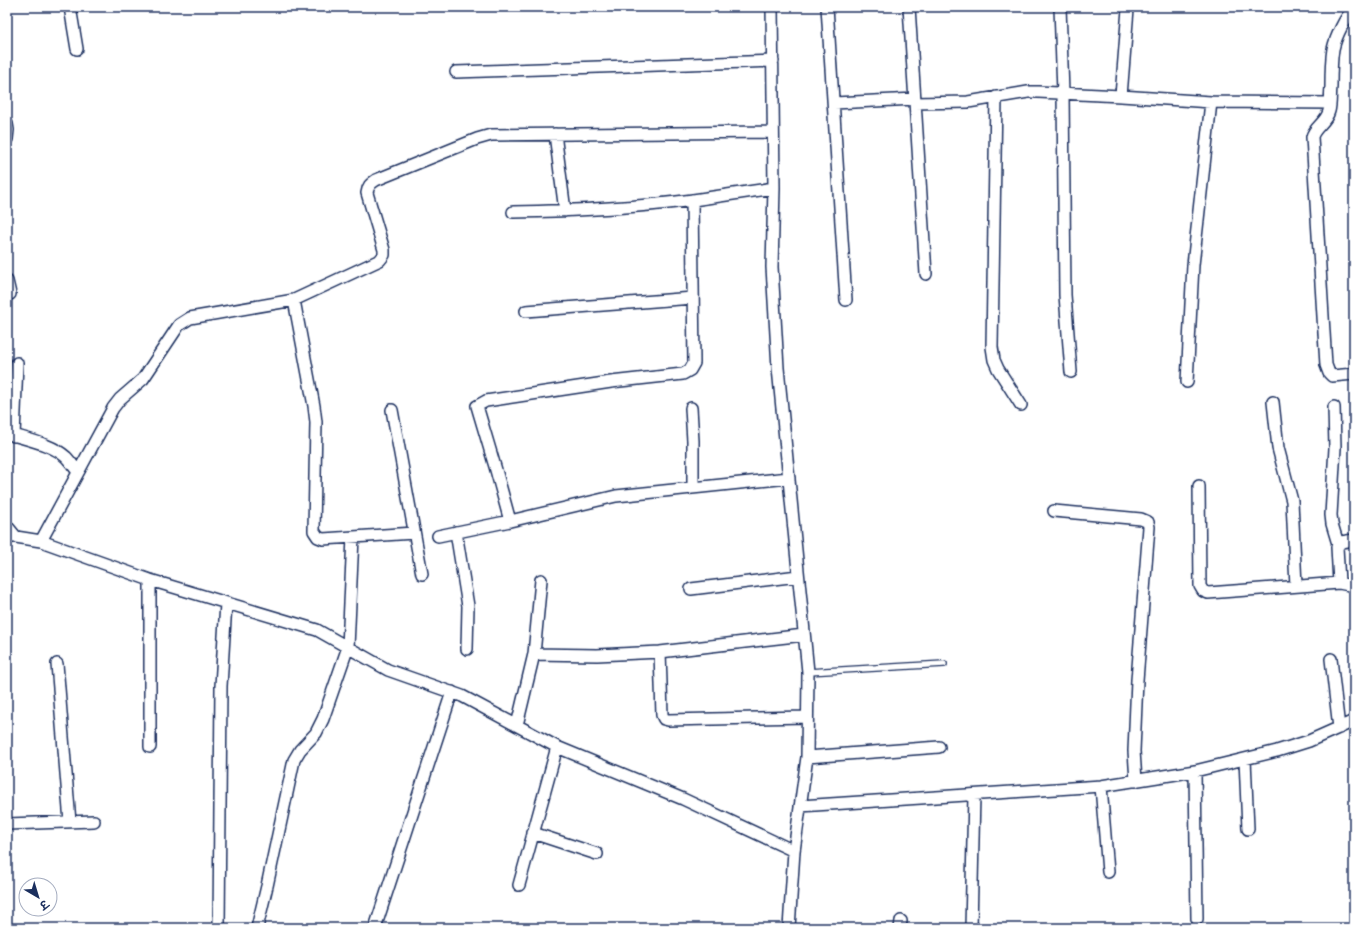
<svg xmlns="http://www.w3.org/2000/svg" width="1361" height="935" font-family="'Shantell Sans','Playpen Sans Deva',sans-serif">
<rect width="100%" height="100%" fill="#fff"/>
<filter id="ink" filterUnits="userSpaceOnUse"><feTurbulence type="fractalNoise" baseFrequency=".025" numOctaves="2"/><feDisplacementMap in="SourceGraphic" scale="8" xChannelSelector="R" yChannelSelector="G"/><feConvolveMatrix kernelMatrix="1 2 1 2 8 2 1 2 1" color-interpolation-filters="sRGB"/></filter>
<g filter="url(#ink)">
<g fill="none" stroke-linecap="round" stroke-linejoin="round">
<!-- lane casing -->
<g stroke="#1b2f5e" stroke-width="8">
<path id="lane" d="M808 672 944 664"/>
</g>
<!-- street casing -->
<g stroke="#1b2f5e" stroke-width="14">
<path id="street" d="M70 7 77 49
M772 7 774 188 772 267 778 368 808 672 807 757 794 851 789 928
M827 7 846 300
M909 7 926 274
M1060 7 1063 93 1065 295 1071 372
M1354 8C1345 18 1336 36 1333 49 1331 61 1331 75 1331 87 1330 95 1331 104 1329 111 1326 123 1314 127 1312 137L1326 365 1329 373 1332 376 1354 374
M456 72 773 61
M1121 96 1128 9
M996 97 992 347 994 360 998 369 1021 405
M834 103 915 99
M915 103 968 102 1028 92H1038L1121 96 1211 102 1330 103
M7 124 8 130 7 139
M555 134 565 211
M513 212C573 211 633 208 693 200 720 196 747 192 774 188
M7 281 10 294
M294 300 314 406 316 422 314 531 318 537 323 539 414 533
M526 311 693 298
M1187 382 1193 265 1211 102
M1273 402 1278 448 1292 501 1296 586
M1334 407 1335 448 1331 515 1332 524 1338 544
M691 408 693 441V487
M392 410 422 574
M7 433C25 439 52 444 66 457 70 461 74 467 78 472
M14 436 17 363
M1199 486 1200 586 1203 591 1208 593 1339 583 1354 586
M1054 511 1141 519 1148 522 1149 527 1137 680 1134 751 1136 781
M510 521 496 470 477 406 486 401 611 382 683 374 690 370 694 363 692 200
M7 526 16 537
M456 532 468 606 467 649
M438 536 510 521 616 496 789 478
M7 537H16L41 541 150 580 317 630 388 670 462 696 557 747 683 799 794 851
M41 541 113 408 120 399 143 379 179 325 190 318 294 300 380 260 384 255V250L367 193C368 186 370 184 376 180L477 139 491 135 773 132
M150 580V747
M1339 583 1337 547 1341 542 1354 540
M691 589 798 576
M660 652 662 715 664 719 668 720 807 717
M534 654 597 655 660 652 804 635
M1331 659 1339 728
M57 664 70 822
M517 725 534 654 541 580
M807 757 939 747
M1245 759 1248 829
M1195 771 1197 919
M1101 786 1108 872
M800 806 1101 786 1195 771 1277 751 1309 741 1354 721
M7 824 94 821
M533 833 597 854
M519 885 557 747
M219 928 221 686 226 603
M257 928 267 886 294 760 300 750 316 733 323 719 348 647 353 537
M375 928 452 692
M900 928 901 921
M971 928 974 795"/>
</g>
<!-- lane -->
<use href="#lane" stroke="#fff" stroke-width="5.5"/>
<!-- street -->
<use href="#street" stroke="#fff" stroke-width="11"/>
</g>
</g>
<!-- margin -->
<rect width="1361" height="935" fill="none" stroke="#fff" stroke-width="24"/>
<rect x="12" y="12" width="1337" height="911" fill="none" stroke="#1b2f5e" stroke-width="1.5" filter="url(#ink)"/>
<!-- north arrow -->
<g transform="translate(38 897) rotate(142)"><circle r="19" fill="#ffffff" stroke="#a4acbf"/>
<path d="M0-3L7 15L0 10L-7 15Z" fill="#1b2f5e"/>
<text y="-6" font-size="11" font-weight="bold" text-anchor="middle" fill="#1b2f5e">उ</text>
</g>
</svg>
